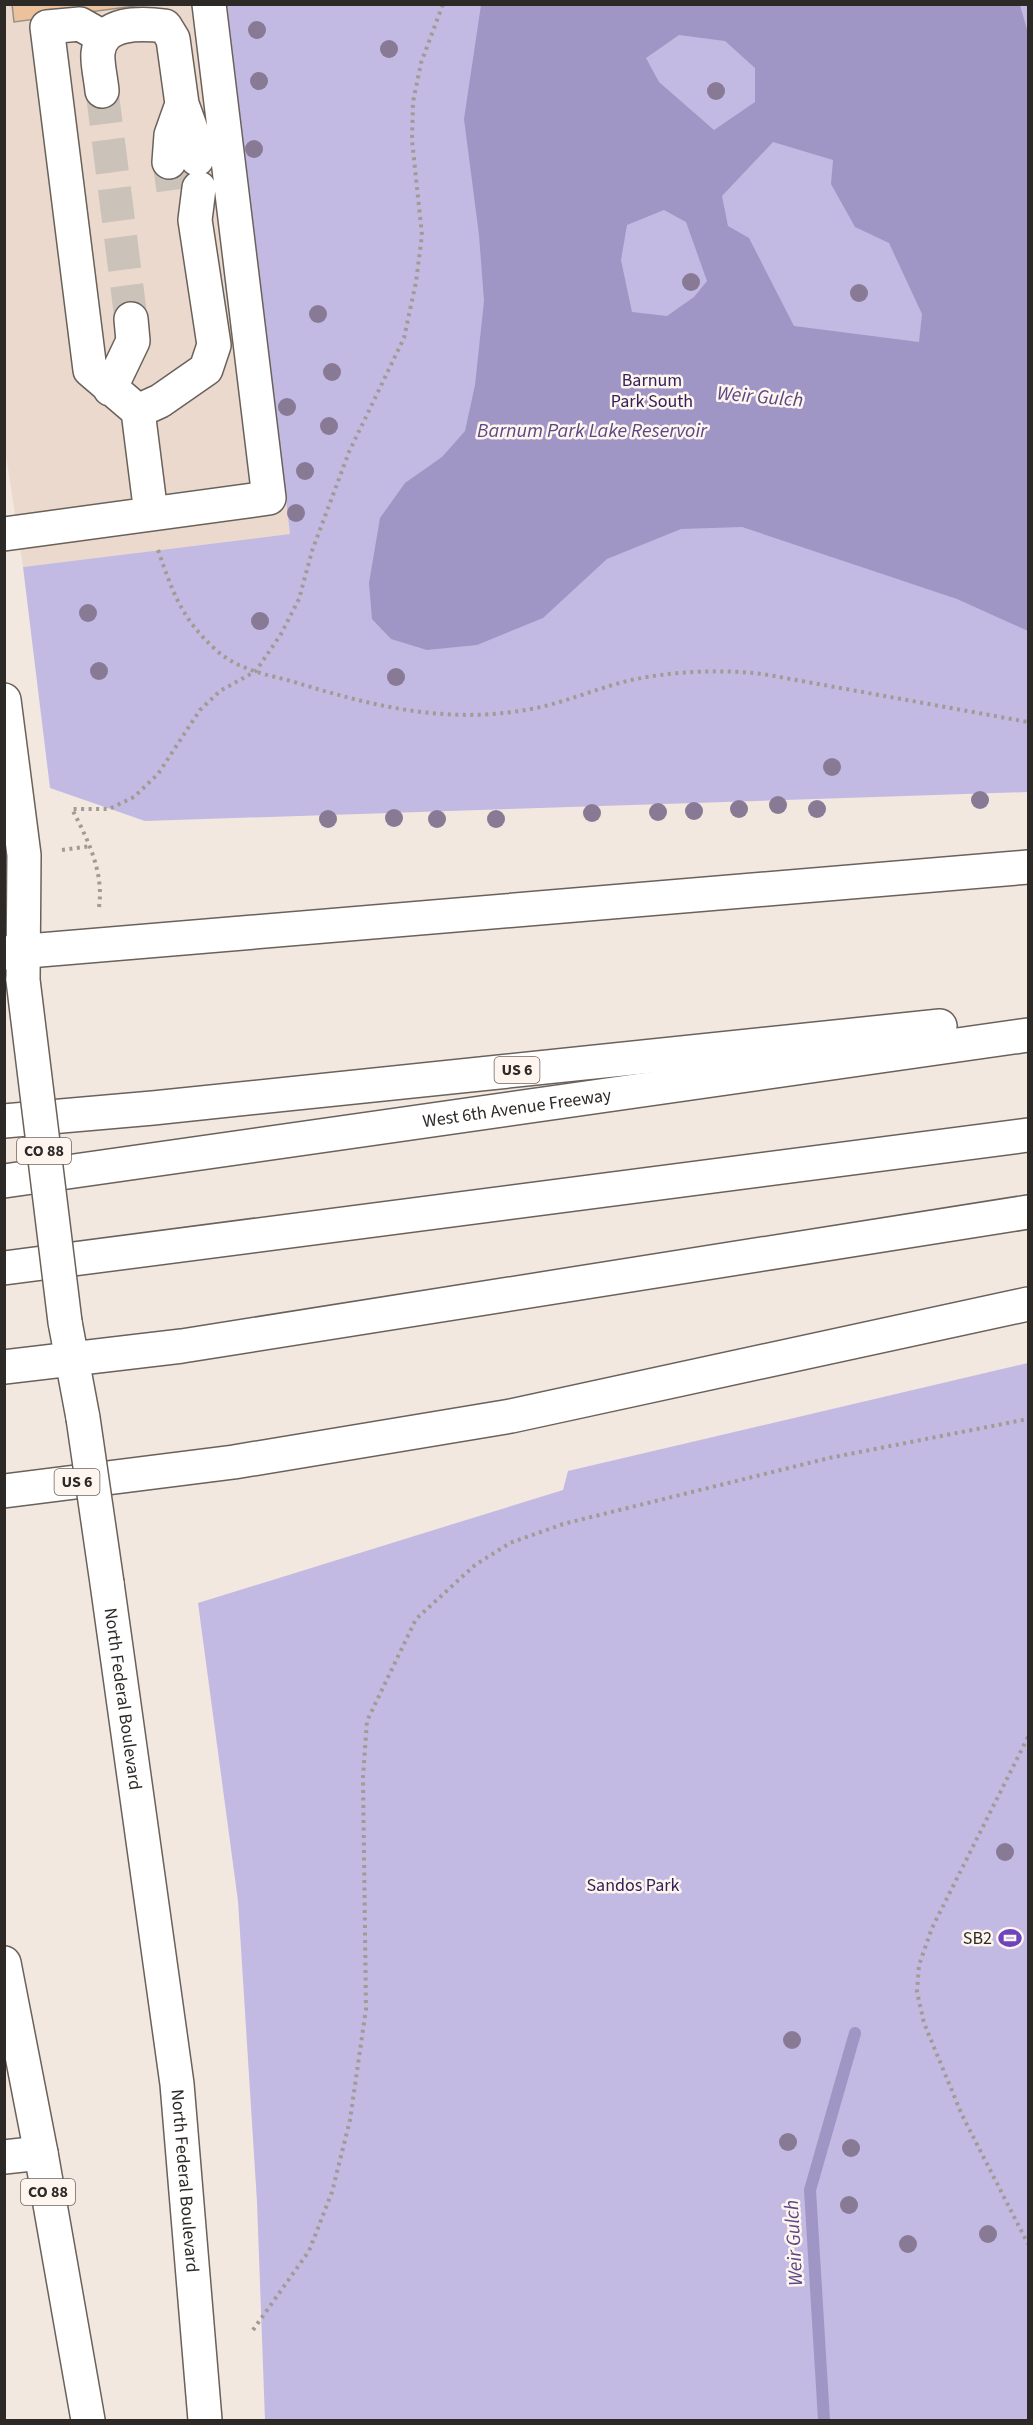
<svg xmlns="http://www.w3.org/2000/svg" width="1033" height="2425" font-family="'Source Sans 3',sans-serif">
<rect width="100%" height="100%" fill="#f2e8df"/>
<!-- built -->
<path fill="#ead9cc" d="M4 5H227L290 534 23 567 4 442Z"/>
<!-- green -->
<path fill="#c2bae3" d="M227 5H1028V792L145 821 50 788 23 567 290 534Z
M1028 1363V2420H265L257 2202 238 1901 198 1603 563 1490 568 1471Z"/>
<!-- water -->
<path fill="#a096c5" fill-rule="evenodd" d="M481 5H1020L1028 33V631L957 599 742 527 681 529 607 559 543 618 477 645 427 650 391 639 372 619 369 583 380 518 405 483 442 457 465 431 475 385 484 301 479 235 464 119ZM679 35 725 41 755 68V102L714 130 659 82 646 58ZM773 142 833 160 831 184 855 227 889 243 922 314 919 342 794 326 749 238 728 226 722 196ZM664 210 686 222 707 281 694 297 667 316 632 312 621 260 627 225Z"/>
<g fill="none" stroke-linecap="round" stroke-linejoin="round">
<!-- stream -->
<path stroke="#a096c5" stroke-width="12" d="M824 2420 810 2190 855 2033"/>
</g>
<!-- building -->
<path fill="#ecc29c" stroke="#998f88" stroke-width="1.5" d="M12 4H150L14 22Z"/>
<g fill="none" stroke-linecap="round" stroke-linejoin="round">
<!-- minor-tunnel -->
<path stroke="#cbc2ba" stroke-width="33" stroke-dasharray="33 16" stroke-linecap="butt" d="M102 91 131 319
M169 162 173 190"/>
<!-- minor casing -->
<g stroke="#6a615a" stroke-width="36">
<path id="minor" d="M103 37 80 24 47 27 90 370 138 411 151 514
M102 91C101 79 97 64 98 53 101 21 141 23 165 26L173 39 182 104 191 129 197 159
M169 162 171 135 182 104
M110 389 133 341 131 319
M138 411 160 401 206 369 214 345 195 220 199 188
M4 534 269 498 209 4
M4 2157 41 2153"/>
</g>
<!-- major casing -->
<g stroke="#6a615a" stroke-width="36">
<g id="major">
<path d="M4 700 24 855 23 979"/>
<path d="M65 1322 83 1418"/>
<path id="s1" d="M107 1583 177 2084 205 2420"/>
<path d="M4 1963 41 2153 88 2420"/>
</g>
</g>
<!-- highway casing -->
<g stroke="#6a615a" stroke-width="36">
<g id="highway">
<path d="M4 953 1028 867"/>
<path d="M4 1121 153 1108 940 1026"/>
<path id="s2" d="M4 1181 1028 1035"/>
<path d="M4 1268 1028 1135"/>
<path d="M4 1367 182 1346 1028 1212"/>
<path d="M4 1491 234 1462 511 1416 1028 1304"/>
</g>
</g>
<!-- path -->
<path stroke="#a29b94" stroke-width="4" stroke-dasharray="3 4.5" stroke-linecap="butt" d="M158 550C173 593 181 618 216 650 237 669 264 674 291 681 372 706 446 725 531 709 564 703 595 689 627 681 671 671 719 669 763 674L1028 722
M62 850 91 846
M99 907C104 872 88 840 72 809H109L134 797 158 774 200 710 220 691 256 671 281 634 299 599 312 551 349 452 404 338 416 282 422 235 412 140 413 102 421 63 443 4
M1028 1737 932 1928 919 1965 917 1992 924 2023 962 2115 1028 2244
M253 2330 309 2251 332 2192 350 2120 366 2009 363 1777 367 1721 416 1619 475 1565 510 1543 563 1524 829 1458 1028 1419"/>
<!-- minor -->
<use href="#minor" stroke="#fff" stroke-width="33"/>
<!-- major -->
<use href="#major" stroke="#fff" stroke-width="33"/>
<!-- highway -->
<use href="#highway" stroke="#fff" stroke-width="33"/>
<!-- major-bridge casing -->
<g stroke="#6a615a" stroke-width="36" stroke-linecap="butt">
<path id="major-bridge" d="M23 980 65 1322
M83 1418 107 1583"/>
</g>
<!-- major-bridge -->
<use href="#major-bridge" stroke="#fff" stroke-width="33"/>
</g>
<!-- trees -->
<g fill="#887a95">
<circle cx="257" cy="30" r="9"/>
<circle cx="389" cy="49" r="9"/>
<circle cx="259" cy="81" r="9"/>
<circle cx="716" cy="91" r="9"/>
<circle cx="254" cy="149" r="9"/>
<circle cx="691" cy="282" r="9"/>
<circle cx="859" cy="293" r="9"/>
<circle cx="318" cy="314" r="9"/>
<circle cx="332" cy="372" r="9"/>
<circle cx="287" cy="407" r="9"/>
<circle cx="329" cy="426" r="9"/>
<circle cx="305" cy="471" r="9"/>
<circle cx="296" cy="513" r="9"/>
<circle cx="88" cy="613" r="9"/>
<circle cx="260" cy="621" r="9"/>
<circle cx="99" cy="671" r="9"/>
<circle cx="396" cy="677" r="9"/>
<circle cx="832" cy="767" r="9"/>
<circle cx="980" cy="800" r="9"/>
<circle cx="778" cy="805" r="9"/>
<circle cx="739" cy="809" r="9"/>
<circle cx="817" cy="809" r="9"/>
<circle cx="694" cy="811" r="9"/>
<circle cx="658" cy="812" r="9"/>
<circle cx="592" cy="813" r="9"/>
<circle cx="394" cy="818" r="9"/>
<circle cx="328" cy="819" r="9"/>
<circle cx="437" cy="819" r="9"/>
<circle cx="496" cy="819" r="9"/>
<circle cx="1005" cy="1852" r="9"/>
<circle cx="792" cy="2040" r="9"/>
<circle cx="788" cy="2142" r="9"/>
<circle cx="851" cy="2148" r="9"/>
<circle cx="849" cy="2205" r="9"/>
<circle cx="988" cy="2234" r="9"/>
<circle cx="908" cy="2244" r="9"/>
</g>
<!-- icons -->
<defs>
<g id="stadium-bare" transform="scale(1.8)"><path d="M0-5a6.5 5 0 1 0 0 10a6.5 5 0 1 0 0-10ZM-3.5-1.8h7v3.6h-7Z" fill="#6d44bd" stroke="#fef5ef" stroke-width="2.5" paint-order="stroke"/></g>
</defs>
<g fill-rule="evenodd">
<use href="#stadium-bare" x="1010" y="1938"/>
</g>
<g text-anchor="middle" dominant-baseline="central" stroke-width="5" stroke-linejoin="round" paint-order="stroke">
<!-- shield labels -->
<g fill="#fef5ef" stroke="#6c6662" stroke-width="1.5">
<rect x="494.5" y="1057" width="45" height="26" rx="4.5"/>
<rect x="17" y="1138" width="54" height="26" rx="4.5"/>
<rect x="54.5" y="1469" width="45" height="26" rx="4.5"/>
<rect x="21" y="2179" width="54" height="26" rx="4.5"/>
</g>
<g font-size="16" font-weight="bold" fill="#2d2926">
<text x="517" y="1070">US 6</text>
<text x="44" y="1151">CO 88</text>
<text x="77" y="1482">US 6</text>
<text x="48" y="2192">CO 88</text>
</g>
<!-- park labels -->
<g font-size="18" fill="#322059" stroke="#fef5ef">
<text x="652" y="380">Barnum<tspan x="652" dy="21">Park South</tspan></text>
<text x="633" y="1885">Sandos Park</text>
</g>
<!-- street labels -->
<g font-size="18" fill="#2d2926" stroke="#fef5ef">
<text stroke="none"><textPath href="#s2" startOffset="518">West 6th Avenue Freeway</textPath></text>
<text stroke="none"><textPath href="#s1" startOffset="117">North Federal Boulevard</textPath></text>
<text stroke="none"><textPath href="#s1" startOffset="603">North Federal Boulevard</textPath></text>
</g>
<!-- poi labels -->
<g font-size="18" fill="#2d2926" stroke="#fef5ef" text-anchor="end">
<text x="992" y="1938">SB2</text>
</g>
<!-- water labels -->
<g font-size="20" font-style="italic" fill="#594886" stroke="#fef5ef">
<text transform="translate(760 397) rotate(5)">Weir Gulch</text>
<text x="592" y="431">Barnum Park Lake Reservoir</text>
<text transform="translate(794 2243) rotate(-93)">Weir Gulch</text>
</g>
</g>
<!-- border -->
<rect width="1033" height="2425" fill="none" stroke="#2d2926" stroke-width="12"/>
</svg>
